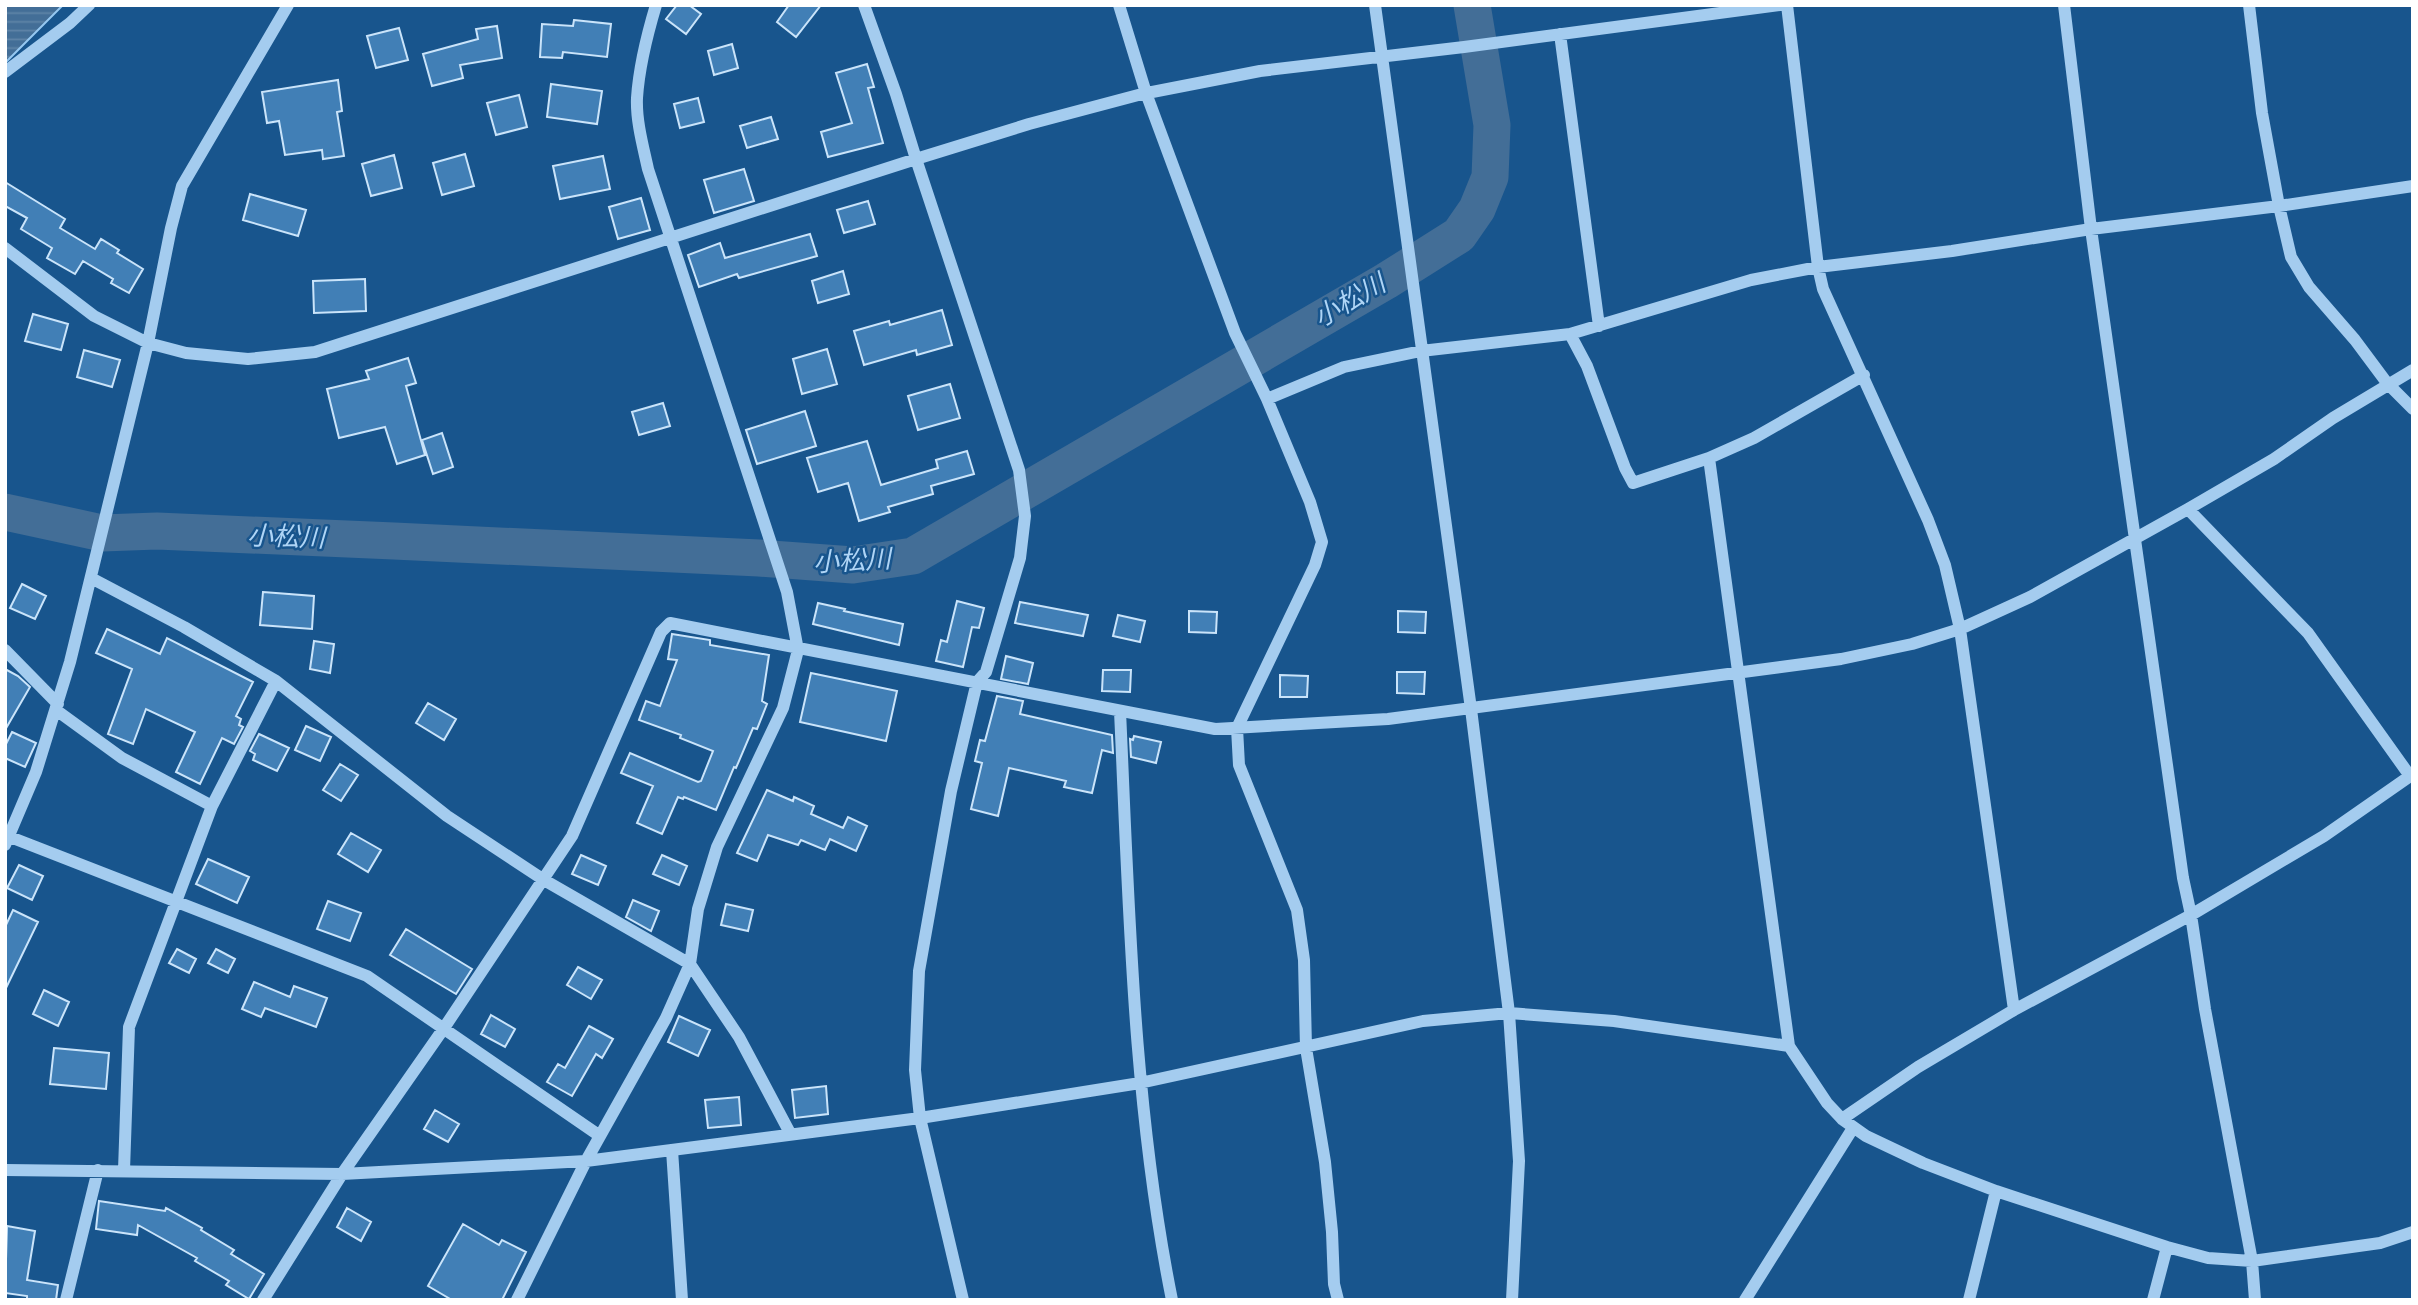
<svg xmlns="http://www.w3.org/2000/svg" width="2418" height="1305" font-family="'PT Sans','Noto Sans JP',sans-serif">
<defs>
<pattern id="water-rules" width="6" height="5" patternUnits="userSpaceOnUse" patternTransform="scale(1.75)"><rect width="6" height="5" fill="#436e97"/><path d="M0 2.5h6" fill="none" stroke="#5f84a7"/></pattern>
</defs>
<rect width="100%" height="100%" fill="#18558d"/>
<!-- water -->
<path fill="url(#water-rules)" stroke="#96c8f1" stroke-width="2" d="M5 5H63L5 63Z"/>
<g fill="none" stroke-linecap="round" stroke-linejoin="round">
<!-- river -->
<path stroke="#436e97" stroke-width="37" d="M5 512 102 533 157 531 394 541 759 558 853 565 913 556 1386 281 1459 235 1477 209 1490 177 1492 125 1472 5"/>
</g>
<!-- building -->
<path fill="#417fb6" stroke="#cae4fa" stroke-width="2" d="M677 5H689L701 14 686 34 666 19Z
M789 5H821L796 37 777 22Z
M574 20 611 24 607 57 563 52 562 58 540 57 542 24 573 26Z
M497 26 502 58 460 65 463 78 432 86 423 54 478 39 476 29Z
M399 28 408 60 376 68 367 36Z
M732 44 738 68 714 75 708 51Z
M867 64 874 87 868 88 883 143 828 157 821 132 852 123 836 73Z
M338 80 342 111 337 112 344 156 323 159 322 150 285 155 279 121 267 123 262 92Z
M551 84 602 91 597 124 547 117Z
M519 95 527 127 496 135 487 103Z
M698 98 704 122 680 128 674 104Z
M771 117 778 139 747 148 740 126Z
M465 154 474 186 442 195 433 163Z
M394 155 402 188 371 196 362 164Z
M603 156 610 189 560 199 553 166Z
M744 169 754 201 714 213 704 180Z
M5 182 65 219 60 228 95 249 101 239 119 250 117 253 143 269 129 293 111 283 113 279 83 261 75 274 47 258 52 248 21 229 27 218 5 206Z
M250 194 306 210 298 236 243 220Z
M641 198 650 230 618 239 609 207Z
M868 201 875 224 844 233 837 210Z
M810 234 817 256 739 278 737 274 699 287 688 255 720 243 725 258Z
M843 271 849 294 818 303 812 281Z
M365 279 366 311 314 313 313 281Z
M942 310 952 345 917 355 916 350 864 365 854 331 889 321 890 325Z
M33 314 68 324 61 350 25 341Z
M827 349 837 384 802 394 793 359Z
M84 350 120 360 112 387 77 377Z
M408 358 416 383 406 386 425 455 397 464 385 427 339 438 327 389 369 379 366 371Z
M950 384 960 418 918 430 908 396Z
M663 403 670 426 639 435 632 412Z
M805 411 816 446 757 464 746 430Z
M442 433 453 467 433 474 422 440Z
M867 441 881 485 938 468 936 460 967 451 974 474 931 486 933 494 888 507 890 512 859 521 848 483 818 492 807 458Z
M22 584 46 596 35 619 10 608Z
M263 592 314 596 312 629 260 625Z
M957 601 984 608 979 628 972 627 963 667 936 661 941 640 947 642Z
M1020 602 1088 615 1083 636 1015 623Z
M818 603 845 609 844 611 903 624 899 645 813 624Z
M1189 611 1217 612 1216 633 1189 632Z
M1398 611 1426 612 1425 633 1398 632Z
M1118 615 1145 621 1140 642 1113 636Z
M107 629 160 654 167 638 253 682 236 716 241 719 239 725 243 727 234 744 222 738 200 784 176 772 195 732 146 709 133 744 108 734 132 669 96 653Z
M672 634 710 640V645L769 655 762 701 767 704 757 729 753 728 736 768 734 767 716 810 684 797 683 799 678 797 662 834 637 823 653 786 621 773 630 753 698 782 701 781 713 751 680 738 681 735 639 720 646 701 660 706 677 660 668 659Z
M314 641 334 644 330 673 310 669Z
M1006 656 1033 663 1028 684 1001 679Z
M5 669 18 676 30 687 5 730Z
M1103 670H1131L1130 692 1102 691Z
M1397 672H1425L1424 694 1397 693Z
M811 673 897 691 886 741 800 722Z
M1280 675 1308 676 1307 697H1280Z
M997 696 1023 701 1020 714 1112 735 1113 753 1102 750 1092 793 1064 787 1066 781 1009 768 998 816 971 809 982 763 975 761 980 740 985 741Z
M428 703 456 719 444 740 416 723Z
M306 726 331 737 320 761 295 750Z
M12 732 36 743 25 767 5 758V746Z
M259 734 289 748 277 771 253 760 255 754 250 751Z
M1134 736 1161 742 1156 763 1131 757 1130 739 1133 740Z
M340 764 358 775 341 801 323 790Z
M767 790 793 801 794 797 814 806 811 814 843 828 848 817 867 826 856 851 830 839 825 850 801 840 798 845 768 835 757 861 737 853Z
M351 833 381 850 368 872 338 854Z
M581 855 606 866 598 885 572 874Z
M662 855 687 866 679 885 653 874Z
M208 859 249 877 237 903 196 884Z
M19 865 43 876 32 900 7 888Z
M633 900 659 911 651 931 626 917Z
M328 901 361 913 350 941 317 929Z
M726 904 753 910 748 931 721 925Z
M13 910 38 922 5 990V927Z
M406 929 472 969 456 994 390 955Z
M177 949 196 959 189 973 169 963Z
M216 949 235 959 228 973 208 963Z
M578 967 602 980 591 999 567 985Z
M254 982 290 997 294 986 327 998 316 1027 265 1008 261 1017 242 1009Z
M44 990 69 1002 58 1026 33 1014Z
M491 1015 515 1029 505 1047 481 1034Z
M679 1016 710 1030 698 1056 668 1042Z
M589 1026 613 1039 602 1058 596 1054 572 1096 547 1082 558 1064 565 1068Z
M54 1048 109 1053 106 1089 50 1084Z
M826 1086 828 1114 795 1118 792 1090Z
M739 1097 741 1125 708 1128 705 1100Z
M435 1110 459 1124 448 1142 424 1129Z
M99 1201 165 1211 166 1208 202 1228 201 1230 234 1250 231 1254 264 1274 249 1299 226 1285 229 1281 195 1261 197 1258 138 1225 137 1235 96 1229Z
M347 1208 371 1222 361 1241 337 1227Z
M463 1224 499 1245 502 1240 526 1252 502 1300H452L428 1286Z
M7 1226 35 1231 27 1280 58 1285 56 1300H27V1296L5 1293Z"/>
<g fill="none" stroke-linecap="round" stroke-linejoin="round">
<!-- minor -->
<path stroke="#a4ccef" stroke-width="12" d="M864 5 896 94 916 159 1019 470 1025 516 1020 558 986 672 977 682 951 791 919 971 915 1070 920 1118 963 1300
M1119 5 1146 93 1235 333 1267 399 1310 502 1322 542 1315 565 1237 728 1239 765 1297 910 1304 960 1306 1048 1325 1162 1332 1232 1334 1284 1338 1300
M1375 5 1471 709 1509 1013 1519 1161 1512 1300
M1787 5 1818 267 1823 289 1928 520 1945 565 1960 629 2014 1010
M2064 5 2091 229 2183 878 2191 915 2205 1009 2252 1261 2380 1243 2413 1232
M2249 5 2262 113 2279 206 2291 257 2309 287 2355 340 2387 383 2413 409
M1560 34 1599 326
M5 72 70 23 89 5
M5 248 94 316 148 343 186 353 248 359 315 352 916 159 1029 124 1142 94 1260 71 1464 47 1780 5
M1570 334 1587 366 1625 468 1633 483 1709 458 1754 438 1864 375
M1267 399 1344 367 1421 351 1570 334 1751 280 1818 267 1952 251 2091 229 2279 206 2413 186
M1709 458 1789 1046
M2188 509 2308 633 2410 776
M91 578 184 627 276 681
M5 650 58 704
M56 710 122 758 212 806 276 681 447 816 544 880 690 964 739 1037 790 1133
M1120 711C1129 908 1133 1106 1172 1300
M5 835 367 976 600 1136
M5 845 36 772 70 662 148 343 171 228 182 186 288 5
M1842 1119 1918 1067 2014 1010 2191 915 2324 836 2413 774
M672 1150 682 1300
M5 1170 342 1174 586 1161 920 1118 1140 1083 1423 1021 1509 1013 1614 1021 1789 1046 1827 1103 1842 1119 1866 1136 1923 1163 1996 1191 2167 1247 2208 1258 2252 1261 2255 1300
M124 1170 129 1027 212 806
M66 1300 98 1170
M263 1300 342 1174 444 1028 572 836 661 632 670 623 1215 729 1388 719 1841 659 1912 644 1960 629 2030 597 2188 509 2274 459 2333 418 2413 370
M517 1300 586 1161 666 1018 690 964 698 909 717 847 783 708 798 650 787 592 648 169C643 146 636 121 637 98 639 67 647 35 656 5
M1745 1300 1853 1128
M1969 1300 1996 1191
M2153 1300 2167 1247"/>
</g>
<g text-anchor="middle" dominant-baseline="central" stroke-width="5" stroke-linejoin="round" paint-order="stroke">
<!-- water labels -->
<g font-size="26" font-style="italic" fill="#afd5f6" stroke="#18558d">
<text transform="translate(1349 300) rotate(-30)">小松川</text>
<text transform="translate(286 536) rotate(2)">小松川</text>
<text transform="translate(852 560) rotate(-3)">小松川</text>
</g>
</g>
<!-- border -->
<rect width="2418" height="1305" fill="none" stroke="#ffffff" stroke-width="14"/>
</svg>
